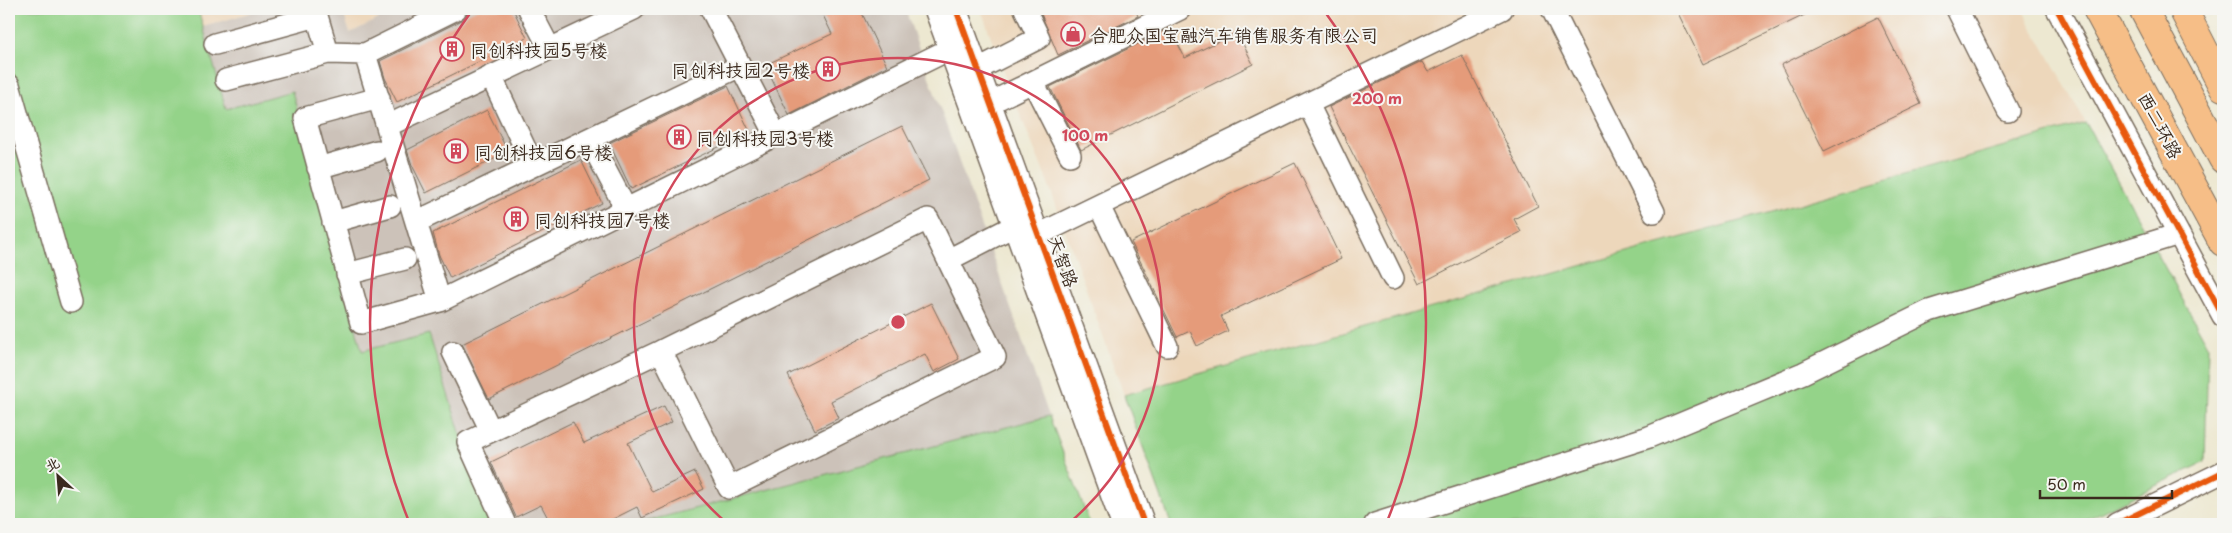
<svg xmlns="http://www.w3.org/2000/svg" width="2232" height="533" font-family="'Playpen Sans','LXGW WenKai TC',sans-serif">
<rect width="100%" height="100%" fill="#f6f6f2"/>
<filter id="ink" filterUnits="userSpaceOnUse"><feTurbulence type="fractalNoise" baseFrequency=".02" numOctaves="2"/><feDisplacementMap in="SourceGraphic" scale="10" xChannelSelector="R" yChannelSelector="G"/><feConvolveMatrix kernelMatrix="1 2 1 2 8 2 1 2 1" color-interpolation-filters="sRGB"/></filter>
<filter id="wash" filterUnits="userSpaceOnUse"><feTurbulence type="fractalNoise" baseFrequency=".0096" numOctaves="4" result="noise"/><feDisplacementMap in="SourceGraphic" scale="20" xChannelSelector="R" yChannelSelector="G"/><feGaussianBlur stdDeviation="1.12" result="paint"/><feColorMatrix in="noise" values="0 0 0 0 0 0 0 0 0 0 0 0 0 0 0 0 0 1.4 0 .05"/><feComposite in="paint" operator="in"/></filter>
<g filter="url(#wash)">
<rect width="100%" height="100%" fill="#ede8d1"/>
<!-- built -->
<path fill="#edd7bb" d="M198 9H262L203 27Z
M342 9H399L350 33Z
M981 9H2022L2086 123 1124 395 1047 180 1008 85Z"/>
<!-- industrial -->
<path fill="#ccc2b9" d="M262 9H342L350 33 399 9H905L1049 416 636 524H489L429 334 362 351 292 91 226 109 203 27Z"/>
<!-- green -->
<path fill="#94d389" stroke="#687e54" d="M9 9H198L226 109 292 91 362 351 429 334 489 524H9Z
M2086 123 2208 346 2205 462 2077 524H1171L1124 395Z
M1049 416 1090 524H636Z"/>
<g id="blocks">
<!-- building -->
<path fill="#e59b7a" d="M478 9H513L527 38 397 102 385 78 380 61 462 20 467 14Z
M820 9H860L887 66 789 115 765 65 832 34Z
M1039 9H1135L1138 16 1058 55Z
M1676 9H1817L1703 64Z
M1878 17 1921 104 1824 151 1781 65Z
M1170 28 1185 58 1237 32 1253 64 1081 150 1050 87Z
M1462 55 1538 206 1514 219 1521 232 1419 284 1329 107 1422 62 1428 72Z
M728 86 750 132 631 189 609 143Z
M487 110 508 152 426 193 412 165 407 150Z
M902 126 929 180 489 399 462 344Z
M581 160 602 203 450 278 439 255 433 233Z
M1295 163 1341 259 1221 316 1228 331 1197 346 1190 331 1177 337 1131 242Z
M931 303 959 359 934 372 925 354 831 401 839 418 815 430 788 375Z
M664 406 672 422 628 443 652 492 695 472 704 489 642 518 637 507 603 524H551L541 505 516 517 491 462 573 422 584 443Z"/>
</g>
</g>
<g filter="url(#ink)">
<use href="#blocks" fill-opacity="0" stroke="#796c5d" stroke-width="1"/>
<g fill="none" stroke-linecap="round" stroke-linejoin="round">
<!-- minor casing -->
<g stroke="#796c5d" stroke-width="24">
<path id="minor" d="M456 9 365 54 440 301 950 49
M529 9 550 49
M711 9 776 135
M935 9 1122 524
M956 9 1144 524
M1552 9 1654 212
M1957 9 2008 111
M2057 9 2223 316
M215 44 317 16 328 53 365 54
M978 69 1039 38 1025 9
M491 76 533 165
M226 80 328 53
M1033 82 1070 155
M9 85 71 302
M379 98 305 118 361 323 440 301
M990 103 1180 9
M1308 104 1393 278
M387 126 634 9
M589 139 626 209
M318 168 377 151
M1099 206 1167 346
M333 222 390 206
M416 222 740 66
M1038 235 1502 9
M948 260 928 219 661 351 729 488 995 357 948 260 1014 226
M347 274 405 259
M453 352 491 431
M505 524 468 442 661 351
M1375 524 1649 437 1803 373 1929 311 2179 234
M2117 524 2223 472"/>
</g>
<!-- highway casing -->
<g stroke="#796c5d" stroke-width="30">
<path id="highway" d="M2097 9 2223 242
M2143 9 2223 159
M2183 9 2223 87"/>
</g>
<!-- minor -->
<use href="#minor" stroke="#fff" stroke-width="21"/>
<!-- highway -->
<use href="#highway" stroke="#f6be87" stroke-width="28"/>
<!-- cycleway casing -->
<g stroke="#f6f6f2" stroke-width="9">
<path id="cycleway" d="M956 9 1144 524
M2057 9 2223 316
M2117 524 2223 472"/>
</g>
<!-- cycleway -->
<use href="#cycleway" stroke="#e8590c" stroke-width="6"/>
</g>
</g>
<!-- distance rings -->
<g fill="none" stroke="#d1495b" stroke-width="2.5">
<path d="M728 524A264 264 0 1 1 1068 524"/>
<path d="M410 524A528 528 0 0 1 471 12M1325 12A528 528 0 0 1 1386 524"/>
</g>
<!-- icons -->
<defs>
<g id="shop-ring" transform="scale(1.25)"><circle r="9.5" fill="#f6f6f2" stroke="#d1495b" stroke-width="1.5"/><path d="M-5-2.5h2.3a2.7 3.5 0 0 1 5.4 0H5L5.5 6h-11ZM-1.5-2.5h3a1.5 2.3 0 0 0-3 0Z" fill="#d1495b"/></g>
<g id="building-ring" transform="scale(1.25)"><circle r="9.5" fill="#f6f6f2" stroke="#d1495b" stroke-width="1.5"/><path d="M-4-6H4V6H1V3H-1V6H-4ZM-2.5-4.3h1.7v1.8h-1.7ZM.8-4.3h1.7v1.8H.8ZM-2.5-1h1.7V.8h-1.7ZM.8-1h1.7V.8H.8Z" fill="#d1495b"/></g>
</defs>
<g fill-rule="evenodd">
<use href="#shop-ring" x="1073" y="34"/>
<use href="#building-ring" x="452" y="49"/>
<use href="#building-ring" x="828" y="69"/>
<use href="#building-ring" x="679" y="137"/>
<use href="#building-ring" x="456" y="151"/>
<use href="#building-ring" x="516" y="219"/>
</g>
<g text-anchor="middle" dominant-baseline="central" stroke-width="4" stroke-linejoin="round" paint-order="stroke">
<!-- poi labels -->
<g font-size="18" fill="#3b2a1e" stroke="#f6f6f2" text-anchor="start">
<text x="1090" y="34">合肥众国宝融汽车销售服务有限公司</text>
<text x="470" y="49">同创科技园5号楼</text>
<text x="810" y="69" text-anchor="end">同创科技园2号楼</text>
<text x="696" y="137">同创科技园3号楼</text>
<text x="474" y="151">同创科技园6号楼</text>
<text x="534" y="219">同创科技园7号楼</text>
</g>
<!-- street labels -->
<g font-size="18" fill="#3b2a1e" stroke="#f6f6f2">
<text transform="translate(2161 125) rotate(62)">西二环路</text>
<text transform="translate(1064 261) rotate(70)">天智路</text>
</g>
</g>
<circle cx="898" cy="322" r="8" fill="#d1495b" stroke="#f6f6f2" stroke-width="2.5"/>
<g font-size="15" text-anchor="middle" font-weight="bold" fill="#d1495b" stroke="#f6f6f2" stroke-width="4" stroke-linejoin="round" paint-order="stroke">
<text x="1377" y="104">200 m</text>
<text x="1085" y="141">100 m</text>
</g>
<!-- margin -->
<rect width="2232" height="533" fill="none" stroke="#f6f6f2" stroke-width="30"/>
<!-- north arrow -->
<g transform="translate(58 476) rotate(334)" stroke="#f6f6f2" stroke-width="4" paint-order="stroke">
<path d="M0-4L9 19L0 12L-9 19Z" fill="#3b2a1e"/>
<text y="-8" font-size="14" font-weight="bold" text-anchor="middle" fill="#3b2a1e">北</text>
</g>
<!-- scale -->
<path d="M2040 490v8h132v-8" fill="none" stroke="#3b2a1e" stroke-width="2.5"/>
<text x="2047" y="490" font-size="15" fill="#3b2a1e" stroke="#f6f6f2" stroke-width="4" paint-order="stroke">50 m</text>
</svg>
